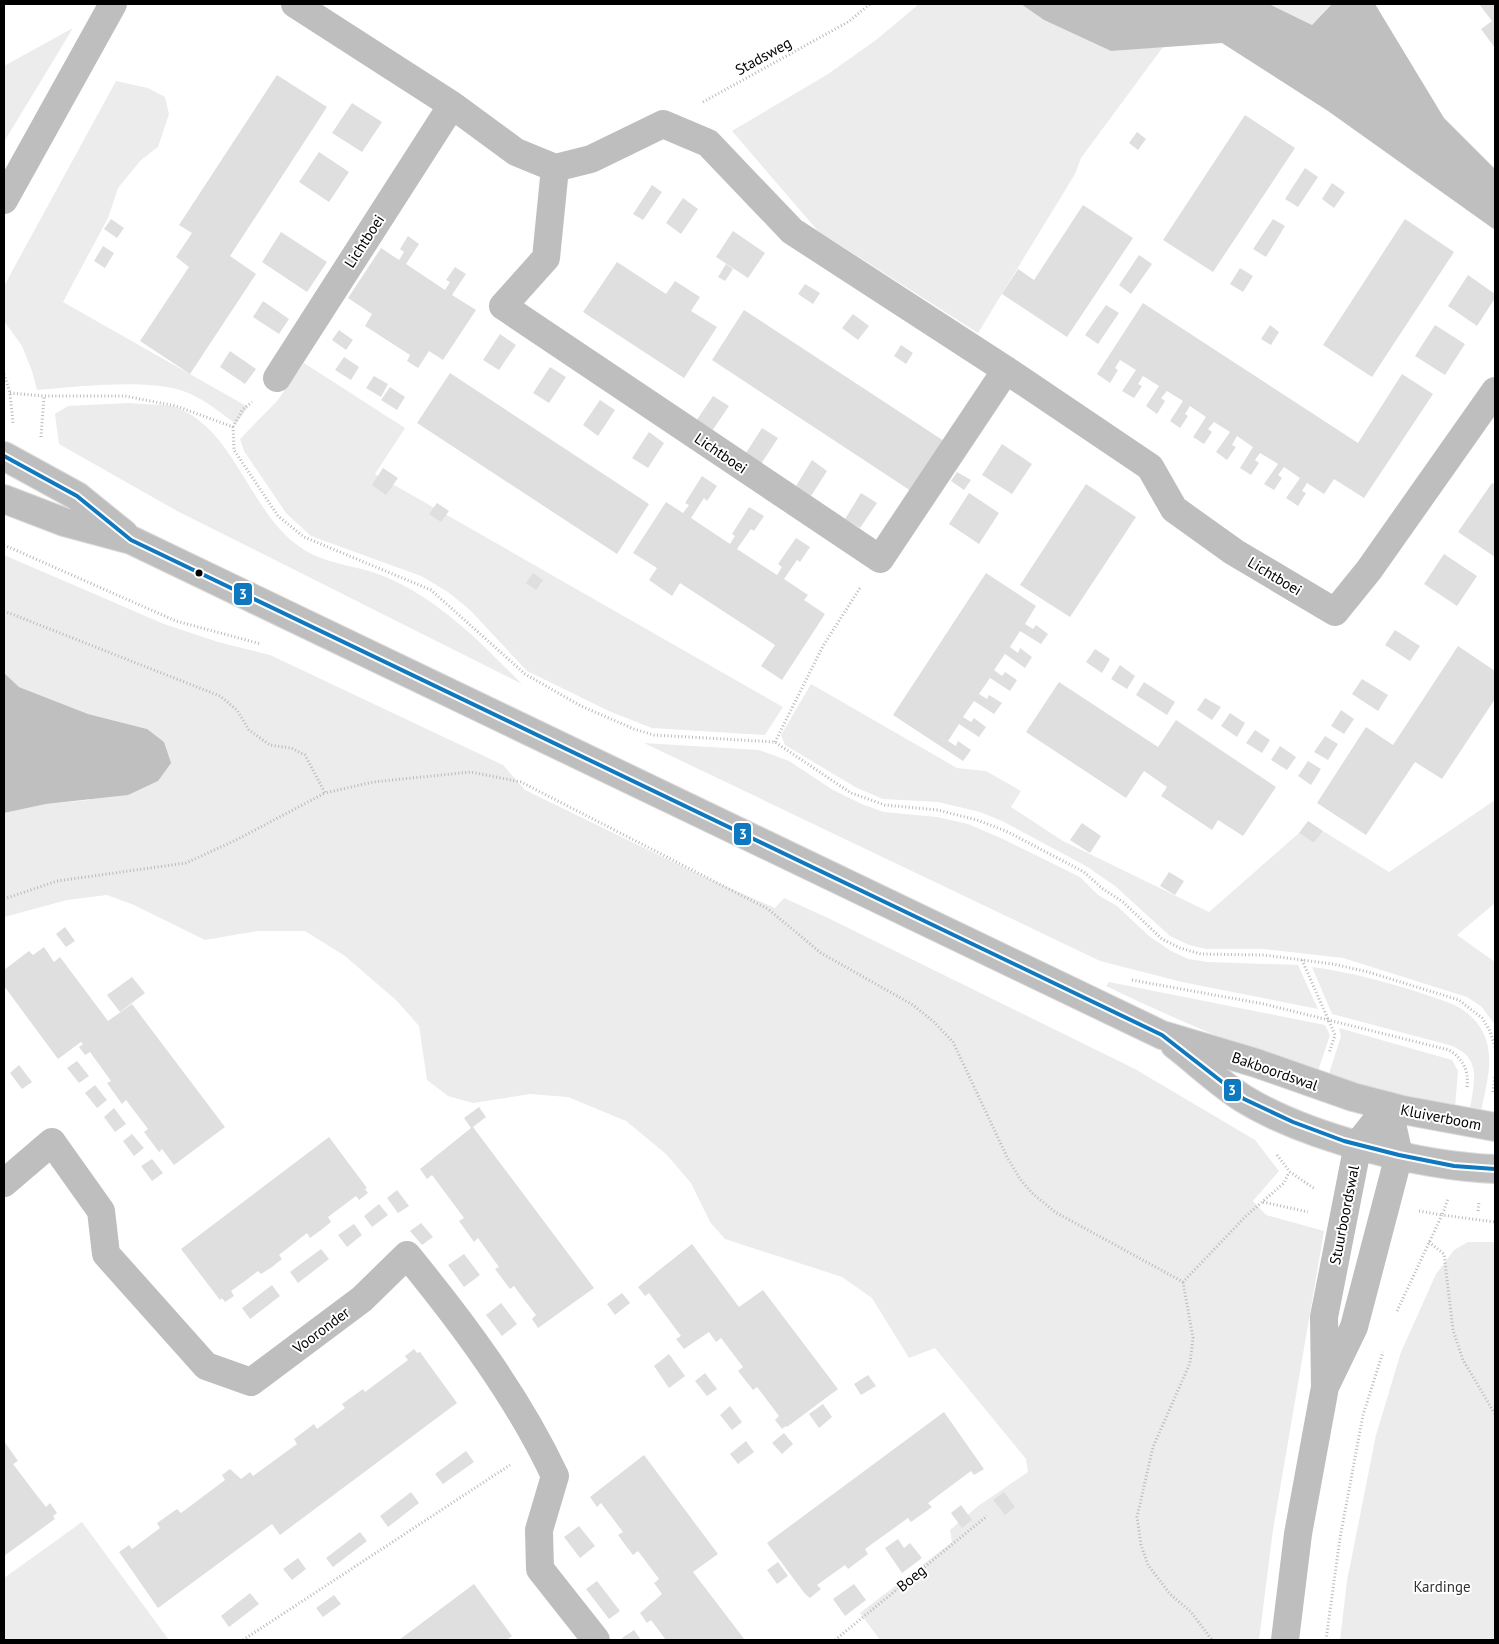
<svg xmlns="http://www.w3.org/2000/svg" width="1499" height="1644" font-family="'PT Sans',sans-serif">
<rect width="100%" height="100%" fill="#fff"/>
<!-- green -->
<path fill="#ececec" d="M919 4H1021L1044 20 1111 51 1163 47 1081 158 1075 174 978 333 818 231 732 131 828 74 876 40Z
M1269 4H1332L1312 25Z
M73 28 4 142V66Z
M116 81 148 88 165 97 169 114 158 147 141 160 118 188 108 218 63 302 248 407 236 424C219 412 201 396 180 390 140 379 79 387 37 390L32 371 22 346 4 321V286Z
M304 363 405 428 375 474 783 707 765 735 652 728 611 712 527 671 470 610 448 592 421 576 311 536 286 513 244 451 240 439 277 401Z
M129 403C144 405 165 403 178 408 236 432 250 513 300 547 325 565 358 565 386 577 441 601 480 642 522 684L177 511 59 444 55 414 68 406Z
M4 555 164 624 218 642 270 655 503 765 525 790 702 876 775 908 784 898 828 918 1135 1069 1255 1140 1279 1171 1253 1201 1266 1215 1324 1231 1273 1530 1259 1640H880L860 1613 952 1542 950 1530 978 1506 1028 1472 1026 1459 935 1348 909 1358 872 1298 842 1277 725 1239 710 1222 691 1183 666 1154 626 1121 568 1097 530 1094 473 1103 448 1096 427 1080 419 1026 397 1001 345 956 305 931H257L205 940 134 905 107 895 67 900 4 917V813L46 804 89 800 147 729 88 714 19 687 4 673Z
M811 684 957 768 986 771 1021 791 1011 807 1063 841 1209 912 1299 833 1314 843 1323 831 1389 872 1495 800V903L1457 935 1495 962V1025L1482 1007 1467 997 1343 958 1264 949H1206L1189 945 1170 936 1115 886 1086 866 1002 821 980 812 938 802 883 799 857 788 785 745 781 735Z
M644 743 759 750 789 761 833 790 864 805 884 812 937 817 968 824 1003 839 1080 877 1098 895 1117 906 1149 936 1171 951 1188 959 1208 962 1298 965 1318 1009 1182 982 1100 961Z
M1312 967C1350 972 1387 982 1424 994 1437 999 1451 1002 1463 1010 1474 1017 1484 1030 1487 1043 1493 1066 1485 1090 1481 1112L1470 1109C1474 1081 1483 1057 1449 1045L1332 1014Z
M1109 982 1325 1025 1330 1035 1317 1074C1244 1048 1176 1020 1106 986Z
M1339 1028 1452 1060 1458 1071 1455 1107 1393 1095 1328 1077 1341 1036Z
M1468 1242H1495V1640H1340L1347 1581 1376 1435 1401 1352 1436 1274 1454 1250Z
M82 1522 169 1640H4V1578Z"/>
<!-- water -->
<path fill="#bfbfbf" d="M1021 4H1269L1312 25 1332 4H1375L1444 118 1495 169V230L1328 111 1222 43 1111 51 1044 20Z
M4 673 19 687 88 714 147 729 164 742 171 763 158 781 128 795 46 804 4 813Z"/>
<!-- building -->
<path fill="#dfdfdf" d="M1479 4H1495V48L1481 29 1492 21Z
M277 75 327 107 230 256 256 274 190 374 140 341 189 267 176 257 192 233 179 225Z
M352 103 382 122 362 152 332 133Z
M1245 115 1295 148 1213 272 1163 240Z
M1137 132 1146 139 1138 150 1129 143Z
M319 152 349 172 329 202 299 182Z
M1305 168 1318 177 1298 207 1285 199Z
M1332 183 1345 192 1334 208 1322 199Z
M652 185 662 192 643 220 633 214Z
M683 198 698 209 681 234 666 223Z
M1083 205 1133 238 1067 337 1002 294 1018 269 1034 280Z
M111 219 124 228 117 238 104 229Z
M1273 219 1285 226 1266 257 1253 249Z
M1405 219 1454 252 1372 377 1323 345Z
M733 231 765 253 748 278 716 257Z
M281 232 327 262 307 292 262 262Z
M408 236 419 244 406 264 445 290 450 282 446 280 455 267 466 274 452 295 476 310 443 360 429 351 418 368 407 361 410 355 365 326 372 314 348 298 381 248 399 260 404 252 400 249Z
M103 246 114 253 105 268 94 261Z
M1139 255 1152 264 1131 294 1119 285Z
M617 262 666 294 675 281 700 297 691 311 717 327 684 378 583 312Z
M726 264 733 269 725 281 718 277Z
M1240 268 1253 276 1243 292 1230 284Z
M1468 275 1495 294V298L1477 326 1448 306Z
M805 284 820 293 813 304 798 294Z
M263 301 289 319 279 334 253 317Z
M1143 303 1358 443 1402 374 1433 394 1364 498 1334 479 1324 494 1307 483 1302 491 1306 493 1298 506 1286 498 1300 478 1284 467 1278 475 1282 478 1274 490 1264 484 1278 464 1260 453 1255 460 1259 463 1251 475 1240 468 1253 447 1237 436 1232 445 1236 447 1227 460 1216 452 1230 432 1214 422 1208 429 1212 432 1204 444 1193 437 1206 417 1190 406 1185 414 1188 416 1180 428 1170 421 1183 401 1167 391 1161 398 1165 401 1157 414 1146 406 1159 386 1143 376 1138 384 1142 386 1134 398 1122 391 1136 370 1120 360 1115 368 1118 370 1110 383 1097 374Z
M1106 305 1119 313 1098 344 1085 335Z
M744 310 944 441 911 491 712 360Z
M853 314 869 326 858 340 842 328Z
M1270 325 1279 332 1271 345 1261 339Z
M1435 325 1465 344 1445 375 1415 356Z
M339 330 353 340 346 350 332 340Z
M500 334 516 345 499 370 483 360Z
M901 345 913 353 906 364 894 356Z
M230 351 256 369 245 384 220 367Z
M344 357 359 367 351 380 335 370Z
M550 367 566 377 549 403 533 393Z
M450 373 649 504 617 554 417 423Z
M374 376 388 384 381 397 366 388Z
M390 387 405 397 397 410 381 400Z
M713 396 729 406 712 431 696 421Z
M600 400 615 410 598 436 583 425Z
M762 428 778 438 761 464 746 453Z
M649 432 664 443 648 468 632 458Z
M1002 444 1032 464 1012 494 982 475Z
M812 460 827 471 811 496 796 486Z
M383 468 398 478 386 495 372 485Z
M957 472 971 480 964 490 951 481Z
M702 476 717 486 707 501 704 498 691 518 730 544 735 536 732 534 749 507 764 516 754 531 751 529 737 549 760 564 777 575 782 567 778 564 796 538 810 547 800 562 797 560 784 579 808 595 804 600 825 614 782 680 761 666 775 645 680 583 672 596 649 580 657 568 633 553 666 502 683 513 689 505 685 503Z
M1492 483 1495 485V557L1458 532Z
M1086 484 1136 517 1070 617 1020 585Z
M861 493 877 503 860 528 845 519Z
M969 493 999 513 979 544 949 524Z
M437 503 449 511 441 522 429 514Z
M1444 554 1477 576 1457 606 1424 584Z
M533 573 543 580 536 590 526 583Z
M986 573 1036 606 1025 624 1033 629 1036 625 1048 634 1041 644 1020 631 1010 647 1018 653 1020 648 1032 657 1025 668 1005 654 994 670 1002 676 1005 672 1017 680 1010 691 990 678 979 694 987 699 989 695 1002 703 994 714 974 701 963 717 971 722 974 718 986 727 979 737 959 724 948 741 956 746 958 741 971 750 963 761 893 715Z
M1395 630 1420 646 1410 661 1385 645Z
M1458 646 1495 671V699L1442 779 1415 762 1366 835 1317 803 1366 727 1393 745Z
M1095 649 1110 659 1102 673 1086 662Z
M1120 665 1135 676 1127 689 1111 679Z
M1362 679 1388 695 1378 711 1352 694Z
M1059 682 1158 747 1176 720 1276 787 1243 836 1218 820 1212 830 1161 796 1167 787 1144 771 1126 798 1026 732Z
M1144 682 1175 702 1167 715 1136 695Z
M1205 698 1221 707 1212 720 1197 710Z
M1341 710 1354 719 1344 734 1331 726Z
M1230 713 1245 723 1237 737 1221 726Z
M1255 730 1270 740 1262 753 1246 743Z
M1325 736 1338 744 1328 760 1314 752Z
M1280 746 1296 757 1287 770 1271 760Z
M1308 761 1321 769 1311 785 1298 776Z
M1308 821 1323 831 1314 843 1299 833Z
M1082 823 1101 836 1090 853 1070 840Z
M1169 872 1184 881 1175 895 1160 886Z
M65 927 75 941 66 947 56 934Z
M44 947 54 962 60 957 108 1021 132 1004 225 1127 174 1165 162 1149 159 1152 144 1132 148 1129 126 1100 122 1104 107 1083 111 1081 90 1052 85 1055 79 1047 83 1044 81 1042 58 1059 4 986V970L29 951 33 955Z
M132 977 145 993 120 1012 107 995Z
M77 1061 89 1076 79 1083 67 1068Z
M19 1065 32 1082 22 1089 10 1073Z
M95 1085 107 1100 97 1108 85 1093Z
M479 1107 486 1117 473 1127 594 1288 538 1328 532 1319 536 1315 525 1301 514 1286 510 1289 495 1269 499 1267 478 1238 474 1242 459 1221 464 1218 432 1175 427 1179 420 1169 471 1128 464 1118Z
M114 1108 126 1124 115 1132 104 1117Z
M132 1134 144 1148 134 1156 123 1141Z
M329 1137 367 1188 365 1189 368 1193 359 1200 356 1196 328 1217 331 1222 321 1230 310 1238 307 1233 279 1255 282 1259 272 1267 261 1274 258 1271 245 1281 231 1291 234 1296 225 1302 222 1298 220 1300 181 1249Z
M152 1159 163 1173 152 1181 141 1166Z
M397 1190 409 1206 398 1213 387 1198Z
M379 1204 388 1215 372 1227 364 1216Z
M421 1223 433 1237 422 1245 410 1231Z
M354 1224 362 1235 347 1247 338 1235Z
M692 1244 739 1307 763 1290 838 1389 787 1427 786 1426 782 1429 775 1420 779 1416 757 1387 753 1390 738 1371 743 1367 721 1338 716 1342 709 1332 684 1349 676 1339 681 1336 660 1308 649 1293 645 1296 638 1287Z
M321 1249 329 1259 298 1283 290 1272Z
M464 1254 480 1275 464 1287 448 1265Z
M272 1285 280 1296 250 1319 242 1308Z
M622 1293 630 1303 615 1315 607 1304Z
M501 1303 517 1324 502 1336 486 1315Z
M414 1349 417 1353 420 1352 457 1403 280 1535 272 1524 158 1608 119 1552 129 1545 132 1549 160 1528 157 1523 177 1509 181 1513 225 1480 222 1475 230 1469 241 1479 250 1472 253 1476 297 1444 294 1439 314 1424 317 1429 345 1408 342 1404 363 1389 365 1392 408 1360 405 1356Z
M669 1354 685 1376 669 1388 654 1366Z
M705 1373 717 1389 707 1396 695 1381Z
M868 1375 876 1386 861 1395 854 1384Z
M823 1404 832 1417 819 1428 809 1414Z
M730 1406 742 1422 732 1430 720 1415Z
M944 1412 984 1469 974 1475 971 1471 928 1503 932 1507 911 1522 908 1518 865 1549 868 1554 848 1569 845 1565 817 1585 821 1589 810 1598 805 1594 767 1543Z
M784 1433 793 1444 782 1454 772 1443Z
M4 1441 18 1461 13 1464 35 1493 46 1507 50 1503 57 1513 53 1516 55 1519 4 1556Z
M746 1441 754 1452 738 1464 730 1454Z
M466 1451 474 1462 443 1484 435 1474Z
M644 1455 718 1554 693 1572 745 1640H666L651 1620 647 1623 640 1613 662 1594 654 1583 659 1579 638 1551 633 1555 626 1546 618 1535 623 1532 601 1503 597 1507 590 1497Z
M411 1492 419 1503 388 1527 380 1516Z
M1004 1492 1015 1507 1005 1515 993 1500Z
M961 1505 972 1520 962 1528 951 1513Z
M579 1526 595 1546 580 1558 564 1537Z
M360 1532 367 1541 333 1567 326 1558Z
M898 1539 904 1548 910 1543 922 1558 902 1573 885 1548Z
M298 1558 306 1569 292 1580 283 1569Z
M778 1562 788 1576 777 1584 767 1570Z
M597 1581 620 1611 609 1619 586 1589Z
M474 1584 512 1636 506 1640H399Z
M854 1584 866 1600 845 1616 833 1599Z
M250 1593 259 1604 229 1627 221 1616Z
M334 1595 341 1604 323 1617 316 1608Z
M634 1630 641 1640H624L622 1638Z"/>
<g fill="none" stroke-linecap="round" stroke-linejoin="round">
<!-- major casing -->
<g stroke="#dbdbdb" stroke-width="30">
<path id="major" d="M4 456 77 496 124 534
M4 499 64 522 131 540 1162 1035 1256 1063 1353 1097 1403 1110 1495 1127
M1175 1045C1197 1062 1220 1084 1244 1099 1308 1138 1420 1166 1495 1169"/>
</g>
<!-- path -->
<path stroke="#b9b9b9" stroke-width="3" stroke-dasharray="1 2.5" stroke-linecap="butt" d="M703 102 848 22 870 4
M4 374 10 393 13 423
M10 393 44 396H125L176 406 233 427 234 450 278 516 304 537 431 590 525 674 581 706 634 729 654 735 775 742 851 793 885 805 938 810 977 820 1006 831 1084 872 1103 889 1123 902 1162 939 1180 948 1201 954 1264 955 1333 964 1368 972 1459 1000 1482 1018 1490 1031 1495 1047
M233 427 243 409 252 402
M41 437 44 396
M4 545 176 621 261 644
M4 611 220 696 237 710 249 730 270 745 291 748 305 755 325 793 373 782 471 772 521 782 768 909 821 953 913 1005 934 1022 953 1042 1007 1157 1020 1179 1032 1193 1055 1212 1183 1282 1246 1216 1284 1183 1289 1172
M775 742 823 646 860 588
M4 899 57 881 186 863 236 840 325 793
M1302 960 1335 1035 1329 1053
M1132 980 1264 1004 1449 1050C1463 1059 1469 1070 1467 1087
M1493 1092 1495 1075
M1277 1155 1290 1172 1315 1189
M1263 1202 1308 1212
M1419 1211 1442 1215 1448 1199
M1478 1211 1479 1202
M1429 1242 1444 1254 1453 1330 1463 1360 1495 1414
M1183 1282 1193 1338 1190 1363 1153 1447 1137 1517 1141 1545 1148 1565 1170 1594 1191 1612 1212 1640
M1397 1311 1442 1215 1495 1222
M243 1640 510 1465
M835 1640 987 1516
M1326 1640 1340 1538 1363 1415 1383 1352"/>
<!-- minor -->
<path stroke="#bebebe" stroke-width="28" d="M295 4 452 105 516 152 555 168 591 159 663 124 708 143 792 231 1006 370 1150 467 1174 509 1234 552 1335 612 1369 570 1495 391
M555 168 546 258 503 306 880 559 1006 370
M4 200 113 4
M277 378 452 105
M4 1183 52 1142 101 1211 106 1254 206 1366 251 1382 362 1299 407 1255C462 1322 518 1397 555 1476L539 1530 540 1569 596 1640
M1285 1640 1298 1534 1325 1387 1324 1317 1358 1144 1388 1106 1399 1155 1354 1327 1325 1387"/>
<!-- major -->
<use href="#major" stroke="#bebebe" stroke-width="28"/>
<!-- bus-1 casing -->
<g stroke="#fff" stroke-width="8">
<path id="bus-1" d="M4 456 77 496 131 540 1162 1035 1244 1099 1293 1122 1344 1141 1399 1155 1454 1166 1495 1169"/>
</g>
<!-- bus-1 -->
<use href="#bus-1" stroke="#1078be" stroke-width="4"/>
</g>
<!-- markers -->
<circle fill="#000" stroke="#fff" stroke-width="2" cx="199" cy="573" r="4.5"/>
<g text-anchor="middle" dominant-baseline="central" stroke-width="4" stroke-linejoin="round" paint-order="stroke">
<!-- street labels -->
<g font-size="15" fill="#000" stroke="#fff">
<text transform="translate(763 56) rotate(-29)">Stadsweg</text>
<text transform="translate(364 241) rotate(-57)">Lichtboei</text>
<text transform="translate(721 453) rotate(34)">Lichtboei</text>
<text transform="translate(1275 576) rotate(31)">Lichtboei</text>
<text transform="translate(1275 1071) rotate(19)">Bakboordswal</text>
<text transform="translate(1441 1117) rotate(11)">Kluiverboom</text>
<text transform="translate(1344 1215) rotate(-79)">Stuurboordswal</text>
<text transform="translate(321 1330) rotate(-37)">Vooronder</text>
<text transform="translate(911 1578) rotate(-39)">Boeg</text>
</g>
<!-- park labels -->
<g font-size="15" fill="#333" stroke="#fff">
<text x="1442" y="1586">Kardinge</text>
</g>
</g>
<g stroke="#fff" stroke-width="2">
<rect x="233" y="582" width="20" height="24" rx="5" fill="#1078be"/>
<rect x="733" y="822" width="19" height="24" rx="5" fill="#1078be"/>
<rect x="1223" y="1078" width="19" height="24" rx="5" fill="#1078be"/>
</g>
<g font-size="14" text-anchor="middle" font-weight="bold" fill="#fff">
<text x="243" y="599">3</text>
<text x="743" y="839">3</text>
<text x="1232" y="1095">3</text>
</g>
<!-- border -->
<rect width="1499" height="1644" fill="none" stroke="#000000" stroke-width="10"/>
</svg>
